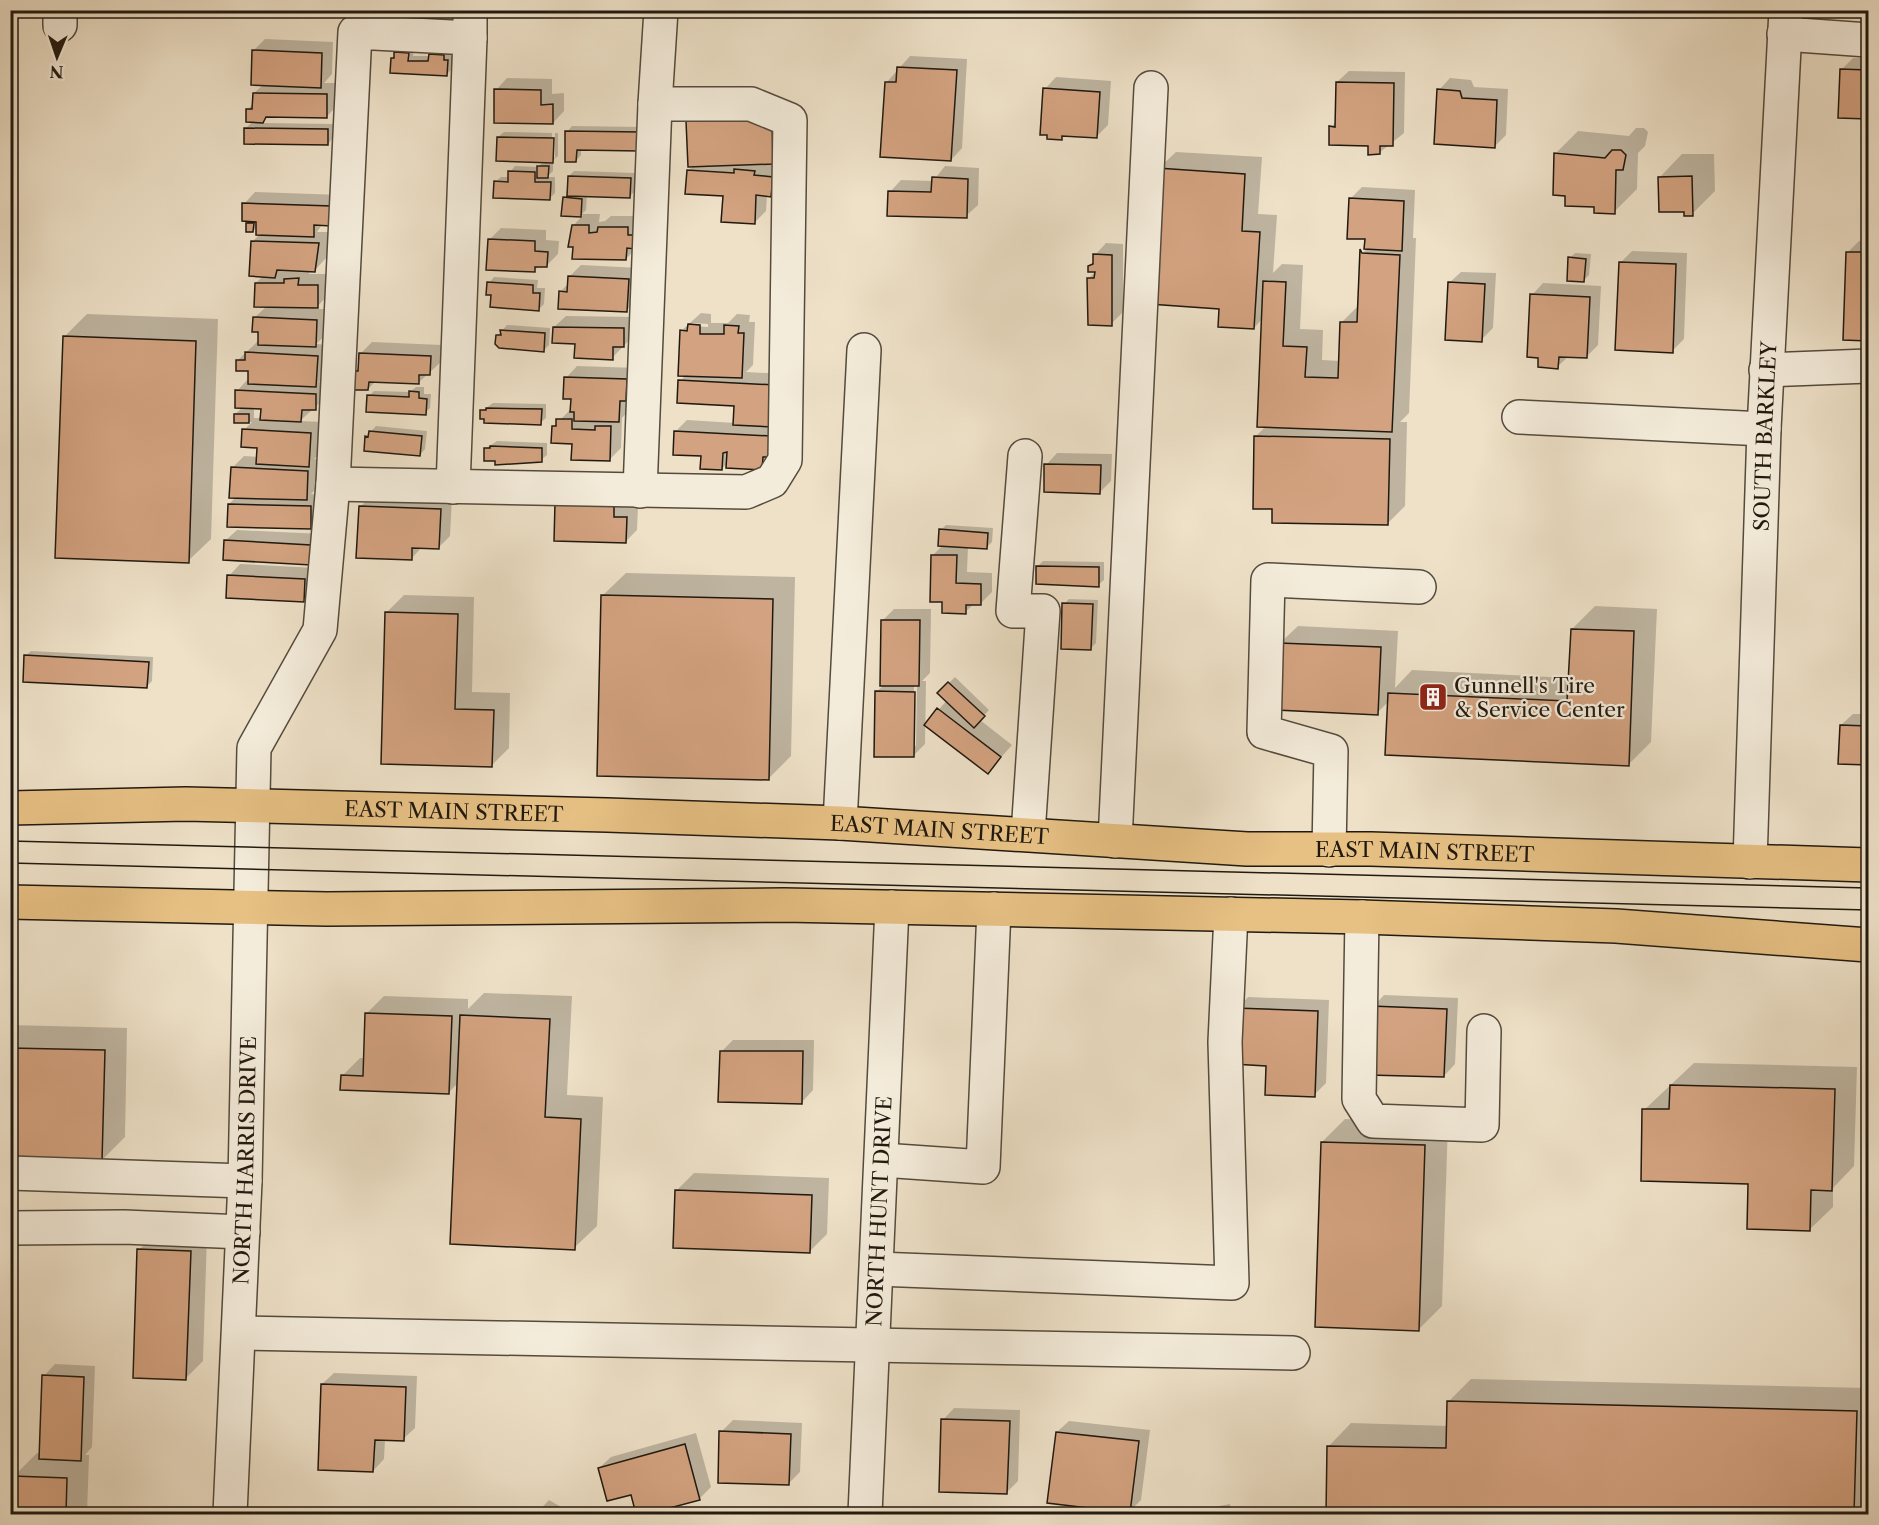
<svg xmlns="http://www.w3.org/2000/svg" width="1879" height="1525" font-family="'Libre Caslon Text',serif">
<rect width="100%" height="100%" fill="#eee1c8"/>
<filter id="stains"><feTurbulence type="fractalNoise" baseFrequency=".00333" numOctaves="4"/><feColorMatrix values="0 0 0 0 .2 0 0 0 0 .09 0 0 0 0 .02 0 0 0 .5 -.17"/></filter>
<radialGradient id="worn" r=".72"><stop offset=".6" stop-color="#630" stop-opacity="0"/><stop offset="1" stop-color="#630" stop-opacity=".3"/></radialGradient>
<!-- shadow -->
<path fill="#0003" fill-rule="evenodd" d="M10 10H16L10 111Z
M265 39 333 42 332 74 324 83H338V105L326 117 268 115 261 123 333 124V138L328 144 246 128 253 121 247 110 254 103V93L264 84 253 51Z
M401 47 414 48 413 56H430L436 49 449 50 448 55H453L452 69 447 74 392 58Z
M910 56 967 59 962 148 951 160 887 82Z
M1853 58H1868V117H1840L1841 70Z
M1349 71 1405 72 1404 133 1379 153 1370 144 1331 127 1336 122 1337 82Z
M1056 77 1111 81 1108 125 1097 136 1065 134 1062 138 1045 89Z
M507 78 552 79V94L564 93V111L553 123 496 90Z
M1450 78 1471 80 1474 87 1508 89 1506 135 1494 147 1439 90Z
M783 107 784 151 771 165 784 166 782 183 771 195H767L766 211 754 223 724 194 688 171 694 165 688 121 699 110Z
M572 126 645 127 644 144 581 149V155L576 161 567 132Z
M1636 128H1644L1648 132 1645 146 1638 153 1637 189 1614 212 1567 195 1555 154 1578 131 1629 136Z
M504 132 552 133 551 158H555V133H558V156L553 160V171L547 177H555V193L549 199 495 182 501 177H509L510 172 515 166 538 167 544 161 498 137Z
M1176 152 1262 157 1258 214 1277 215 1273 273 1282 264 1303 265 1300 329 1323 330 1322 360 1340 361 1342 322 1359 305 1361 254 1366 250V238L1350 199 1362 187 1415 190 1413 238H1416L1409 413 1400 422H1407L1405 506 1387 524 1273 508 1256 436 1267 425 1263 318 1254 328 1221 307 1158 169Z
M1682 154H1714L1715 191 1692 214 1685 210 1660 177Z
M945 166 979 168 978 205 966 216 890 192 901 180 933 181Z
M574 171 636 173 635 191 630 196 587 195 586 210 582 214H600L599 222 605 221 611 216H639L637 247 626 259 573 226 583 215H563L569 176Z
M255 192 342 195 317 232H330L326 258 315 270H310L309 274H329L328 295 315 309H328L327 334 316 344 329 345 327 374 319 382 327 383 326 397 300 421 322 422 320 454 314 459H319L318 487 311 494 322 495V516L310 528 229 504 237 496 232 468 244 456 258 457V446L244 430 252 422H236L235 414 243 407 237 391 248 379 250 370 238 360 258 341 260 330 254 318 267 306 256 283 264 275 252 242 261 233 258 226 253 231 248 224 252 220 244 204ZM254 407 262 408V418H254Z
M501 228 546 230V240L559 241 558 254 546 266 540 265 534 271 489 240Z
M1859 241H1868V339L1845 338 1848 252Z
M1106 243 1123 244V312L1111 324 1088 279 1096 271 1089 266 1094 261 1095 255Z
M1632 251 1687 253 1684 339 1672 351 1620 263Z
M1575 253 1591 254 1589 275 1584 280 1570 258Z
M581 265 640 268 638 299 626 311 560 292 569 283V277Z
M1461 272 1496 273 1493 328 1481 340 1449 283Z
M494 277 538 280 537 288H545L544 304 539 309 492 294 489 283Z
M1543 283 1601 286 1598 345 1586 357 1569 356 1557 367 1532 295Z
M701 313 711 314V323H728L737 314 750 315 749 322H755L753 365 746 372 787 374 781 444 762 468 728 462 722 469 675 432 687 420 735 423 736 404 680 381 686 375 681 331ZM693 323 708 324V327L690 326Z
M87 314 218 319 211 539 188 561 64 337Z
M566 316 635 317V334L612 358 576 343 554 327Z
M507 325 550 328 549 345 544 350 498 335Z
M372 342 442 345 441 362 418 383 376 381 368 389 355 371 360 367V354Z
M577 366 638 368 630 409 622 418 621 448 609 460 573 442 554 426 572 408V397L566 378Z
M416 387H424V394H431L430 408 425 413 369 396 374 391 410 392Z
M493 403 546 404V418L540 423 482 411Z
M376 426 427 431 425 449 420 455 366 437Z
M497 441 547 443V455L541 460 496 459 485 449Z
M1057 453 1112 454 1111 481 1100 492 1046 465Z
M372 495 452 498 450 536 438 548 422 547 411 559 360 507Z
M556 503 638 506 637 530 626 541Z
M946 525 993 528 992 542 986 548 968 546 967 572 992 573V592L980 604H974L965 612 944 601 933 555 943 545 941 530Z
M237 530 322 534V552L225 541Z
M1043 561 1104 562V580L1098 585 1038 566Z
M240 564 316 568 315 589 303 600 229 576Z
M626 573 795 577 791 756 768 779 603 595Z
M404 595 474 597 472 692 510 693 509 748 491 766 386 613Z
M1069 599 1098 600 1096 643 1091 648 1064 604Z
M1595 606 1657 609 1651 742 1628 765 1389 701 1377 713 1280 643 1298 626 1398 631 1395 688 1412 670 1570 678 1572 629Z
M894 609H931L930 673 922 681H926L925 744 914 755 876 692 882 687V621ZM914 685H917L916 746H913Z
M31 651 153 657 152 681 147 686 25 656Z
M955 677 989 710 980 720 1012 745 988 772 926 725 947 700 939 693Z
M1853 714H1868V764L1840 762 1841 725Z
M484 993 572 996 567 1095 603 1097 597 1226 574 1248 458 1083 448 1093 342 1076 360 1058H365L366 1014 384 996 468 999V1009Z
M1384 995 1458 998 1455 1064 1444 1076 1373 1007Z
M1248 997 1329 1000 1326 1083 1314 1095 1237 1009Z
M10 1025 127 1028 125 1137 102 1160 10 1158Z
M733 1040H814L813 1090 802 1102 722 1051Z
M1694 1063 1857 1067 1854 1166 1833 1188V1207L1810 1229 1750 1182 1644 1110Z
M1345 1119 1448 1122 1442 1306 1419 1329 1322 1142Z
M694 1173 829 1178 827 1234 809 1252 676 1191Z
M156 1232 207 1234 203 1361 185 1379 139 1250Z
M55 1364 95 1366 92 1447 85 1455H89L87 1514H13L14 1476 37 1453 41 1454 44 1376Z
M334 1373 417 1376 415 1428 403 1439H385L384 1459 373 1471 322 1384Z
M1471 1379 1868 1388V1514H1327L1329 1446 1351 1423 1448 1426V1402Z
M954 1408 1020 1410 1018 1481 1006 1493 943 1420Z
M733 1420 802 1423 800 1472 788 1484 721 1432Z
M1069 1421 1150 1430 1141 1500 1129 1512 1057 1432Z
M696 1433 711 1487 700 1498 638 1514 632 1493 599 1468 611 1457Z
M549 1500 573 1514H536Z
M1230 1504 1232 1514H1176Z
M322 1507 417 1511 416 1514H315Z"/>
<!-- building -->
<path fill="#d3a280" stroke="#20190f" stroke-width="1.5" d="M252 50 322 53 321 88 251 85Z
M394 52 409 53 408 61H428L429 54 444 55V60H448L447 76 390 73 391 58H394Z
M897 67 957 70 951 161 880 157 885 82H896Z
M1840 69 1868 70V119L1838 118Z
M1336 82 1394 83 1393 146H1380V154L1368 155V146L1329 145V126L1335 127Z
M1043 88 1100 92 1097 138 1062 136V140L1047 139V135H1040Z
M494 89 541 90V105L553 104V124L494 123Z
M1437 89 1460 91 1462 98 1497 100 1495 148 1434 144Z
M253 93 327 94V118L266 117 263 123 246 122V109H252Z
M772 118 773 164 688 167 686 121Z
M244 128 328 129V145L244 144Z
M565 131 640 132 639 151 577 150 576 162H565Z
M497 137 554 138 553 163 496 161Z
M1863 149 1868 150V170H1862Z
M1612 150H1621L1626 155 1623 170H1616L1615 214 1594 213V207L1565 206V196L1553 195 1554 153 1605 158Z
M537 166H549L548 178H537Z
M1157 168 1245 174 1242 231 1260 232 1254 329 1218 327 1219 309 1149 304Z
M734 169 755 171 754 175 773 177 771 197 756 195 755 224 721 222 723 196 685 194 687 170 734 173Z
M508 171 535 172V182H551L550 200 493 198 494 181 508 182Z
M568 176 631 178 630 198 567 196Z
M1692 176 1693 216H1684V212H1659L1658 177Z
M932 177 968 179 967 218 887 216 888 191 931 192Z
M563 197 582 199 581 217 561 216Z
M1349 198 1404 201 1402 251 1364 249 1365 239H1347Z
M242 203 332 206 331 226 314 225V237L256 235V222L242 221Z
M246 223H254L253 232H246Z
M572 225H589V233L597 232 598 227H628V235H635V249L627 248 626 260 572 259 573 247H568Z
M488 239 535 241V251L548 252 547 267H535V272L486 270Z
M251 241 319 243 315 272 277 270 275 278 249 276Z
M1360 249 1362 253 1400 255 1392 432 1257 427 1263 281 1286 282 1283 346 1307 347 1305 377 1338 378 1340 322H1357Z
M1846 252H1868V341L1843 340Z
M1093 254 1112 255V326L1088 325 1087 278H1094L1095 272H1088V266L1093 264Z
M1568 257 1586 259 1584 282 1567 281Z
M1619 262 1676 264 1673 353 1615 350Z
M568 276 629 279 627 312 558 309 559 291 567 292Z
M299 278 298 285H318V308L254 307 255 283H284V279Z
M487 282 533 285V293H540L539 311 490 307 491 295H486Z
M1448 282 1485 284 1482 342 1445 340Z
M1530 294 1590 297 1587 358 1559 357 1558 369 1538 367V358L1527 357Z
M253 317 317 320 316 347 258 345V332H252Z
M688 324 700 325V334H724V325L739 326 738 333H744L742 378 678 376 680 330 687 331Z
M553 327 624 328V347H613V360L574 358 575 344 552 343Z
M500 330 545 333 544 352 499 348 495 344 496 335H501Z
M63 336 196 341 189 563 55 558Z
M245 352 318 356 316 387 248 384V371H236V360H245Z
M359 353 431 356 430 375H419V384L369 382 368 390H353L354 371H358Z
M564 377 627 379 626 401H620L619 422 574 421V412H570L571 399H563Z
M678 380 776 385 774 427 733 425 734 406 677 403Z
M235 390 316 394V410H302L301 422 260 420 261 409 235 408Z
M409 391 419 392V398L427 399 426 415 366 412 367 395 409 397Z
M486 408 542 409 541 425 484 423V419H480V410H486Z
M234 414H249V423H234Z
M556 419H572V429L595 430V426H611L610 461 571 460 572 444 551 443 552 426H556Z
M242 429 311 433 309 467 256 464 257 448 241 447Z
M369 431 422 436 420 456 364 451 365 436 368 437Z
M674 431 771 436 770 457H763L762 470 726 468 727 452 723 453 722 470 700 469 701 456 673 455Z
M1254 436 1390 439 1388 525 1272 523V509H1253Z
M490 446 542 448V462L495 465V461H484V448H490Z
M1044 464 1101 465 1100 494 1044 492Z
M231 467 308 471 307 500 229 498Z
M555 503 614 504V517H627L626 543 554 541Z
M228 504 311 506V529L227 527Z
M359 506 441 509 439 549 412 548V560L356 558Z
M939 529 988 533 987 549 938 546Z
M224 540 311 545V565L223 560Z
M931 555H957L956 583 981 584V605H966V614L942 613V602H930Z
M1036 566 1099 567V587L1036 584Z
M227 575 305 579 304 602 226 598Z
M601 595 773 599 769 780 597 776Z
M1062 603 1093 604 1091 650 1061 649Z
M385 612 458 614 455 709 494 710 492 767 381 764Z
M881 620H920L919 686H880Z
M1571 629 1634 631 1629 766 1385 755 1388 693 1567 701Z
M1279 643 1381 647 1378 715 1276 710Z
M24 655 149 662 147 688 23 682Z
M948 682 985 716 974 728 937 693Z
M875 691 915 692 914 757H874Z
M937 708 1001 757 988 774 924 725Z
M1840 725 1868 726V765L1838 764Z
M1371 1006 1447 1009 1444 1077 1369 1075Z
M1235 1008 1318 1011 1315 1097 1265 1095 1266 1066 1233 1064Z
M365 1013 452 1016 449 1094 340 1090 341 1075 363 1076Z
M460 1015 550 1019 545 1117 581 1119 575 1250 450 1244Z
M10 1048 105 1050 102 1161 10 1159Z
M720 1051H803L802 1104 718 1102Z
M1670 1085 1835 1089 1832 1191 1811 1190 1810 1231 1747 1229 1748 1184 1641 1181 1642 1109H1669Z
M1321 1142 1425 1145 1419 1331 1315 1327Z
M675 1190 812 1195 810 1253 673 1248Z
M137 1249 191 1251 186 1380 133 1378Z
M42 1375 84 1377 81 1461 39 1459Z
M321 1384 406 1387 404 1441 375 1440 373 1472 318 1470Z
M1447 1401 1857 1411 1854 1514H1326L1327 1446 1446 1448Z
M941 1419 1010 1421 1007 1494 939 1492Z
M719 1431 791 1434 789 1485 718 1483Z
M1056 1432 1139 1441 1130 1513 1047 1503Z
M685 1444 700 1500 647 1514H636L631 1495 607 1501 598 1468Z
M13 1476 67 1478 66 1514H11Z"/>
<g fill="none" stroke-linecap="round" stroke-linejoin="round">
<!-- minor casing -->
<g stroke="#544b3d" stroke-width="36">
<g id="minor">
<path d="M60 25V10"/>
<path d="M1784 34 1868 40"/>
<path d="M470 38V10"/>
<path d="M1766 370 1868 366"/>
<path d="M1519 417 1764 429"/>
<path d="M1025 456 1013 611H1043L1028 834"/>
<path d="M333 484 746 492 772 481 785 460 790 120 751 104H655"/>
<path d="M640 491 655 104 661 10"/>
<path d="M840 823 864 350"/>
<path d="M1115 841 1151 88"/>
<path d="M1329 850 1331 751 1264 732 1268 580 1419 587"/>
<path id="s1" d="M1750 862 1764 429 1786 10"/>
<path d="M1362 917 1359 1099 1373 1121 1482 1125 1484 1031"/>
<path d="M882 1160 983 1167 994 909"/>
<path d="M10 1173 245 1181"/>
<path d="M10 1228 124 1227 243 1232"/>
<path d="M877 1269 1232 1283 1225 1042 1231 914"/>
<path d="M239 1333 1293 1353"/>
<path id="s2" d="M230 1514 245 1181 254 748 320 630 333 484 355 32 470 38 453 487"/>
<path id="s3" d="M865 1514 892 907"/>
</g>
</g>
<!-- major casing -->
<g stroke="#20190f" stroke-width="36">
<g id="major">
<path id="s4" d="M10 808 186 804 607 815 840 823 1247 849H1371L1868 865"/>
<path d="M10 902 327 909 784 905 1362 917 1616 926 1868 945"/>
</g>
</g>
<!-- minor -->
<use href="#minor" stroke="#f4ecdb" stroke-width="33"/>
<!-- major -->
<use href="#major" stroke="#e7c084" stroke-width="33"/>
<!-- tram -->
<path stroke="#20190f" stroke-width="1.5" d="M10 841 1868 888
M10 863 1868 910"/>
</g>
<!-- icons -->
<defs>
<g id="building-square" transform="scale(1.5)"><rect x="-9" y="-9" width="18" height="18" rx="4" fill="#8f2418" stroke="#f4ecdb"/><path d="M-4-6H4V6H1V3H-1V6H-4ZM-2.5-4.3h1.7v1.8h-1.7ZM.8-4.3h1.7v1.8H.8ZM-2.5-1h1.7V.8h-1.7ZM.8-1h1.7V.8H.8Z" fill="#fff"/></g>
</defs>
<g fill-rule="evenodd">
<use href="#building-square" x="1433" y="697"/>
</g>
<g text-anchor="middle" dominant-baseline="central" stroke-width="4.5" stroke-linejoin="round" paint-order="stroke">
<!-- street labels -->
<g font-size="21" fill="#20190f" stroke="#f4ecdb">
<text stroke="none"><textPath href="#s1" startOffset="426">SOUTH BARKLEY</textPath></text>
<text stroke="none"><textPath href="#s4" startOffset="444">EAST MAIN STREET</textPath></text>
<text stroke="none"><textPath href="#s4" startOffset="930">EAST MAIN STREET</textPath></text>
<text stroke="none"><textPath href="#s4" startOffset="1416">EAST MAIN STREET</textPath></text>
<text stroke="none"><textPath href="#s2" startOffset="354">NORTH HARRIS DRIVE</textPath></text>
<text stroke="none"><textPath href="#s3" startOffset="303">NORTH HUNT DRIVE</textPath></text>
</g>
<!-- poi labels -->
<g font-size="21" fill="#20190f" stroke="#f4ecdb" text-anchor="start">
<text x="1454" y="685">Gunnell's Tire<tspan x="1454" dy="24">&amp; Service Center</tspan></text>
</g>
</g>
<!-- margin -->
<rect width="1879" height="1525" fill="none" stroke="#eee1c8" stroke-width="36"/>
<rect x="12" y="12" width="1855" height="1501" fill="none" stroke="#20190f" stroke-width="3"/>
<rect x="18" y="18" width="1843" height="1489" fill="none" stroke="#20190f" stroke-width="1.5"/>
<!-- north arrow -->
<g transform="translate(57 57) rotate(182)" stroke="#f4ecdb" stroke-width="4.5" paint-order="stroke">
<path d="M0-4.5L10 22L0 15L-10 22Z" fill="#20190f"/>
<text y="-9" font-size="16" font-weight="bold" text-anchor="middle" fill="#20190f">N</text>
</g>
<rect width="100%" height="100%" filter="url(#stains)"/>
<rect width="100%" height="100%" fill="url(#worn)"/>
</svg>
